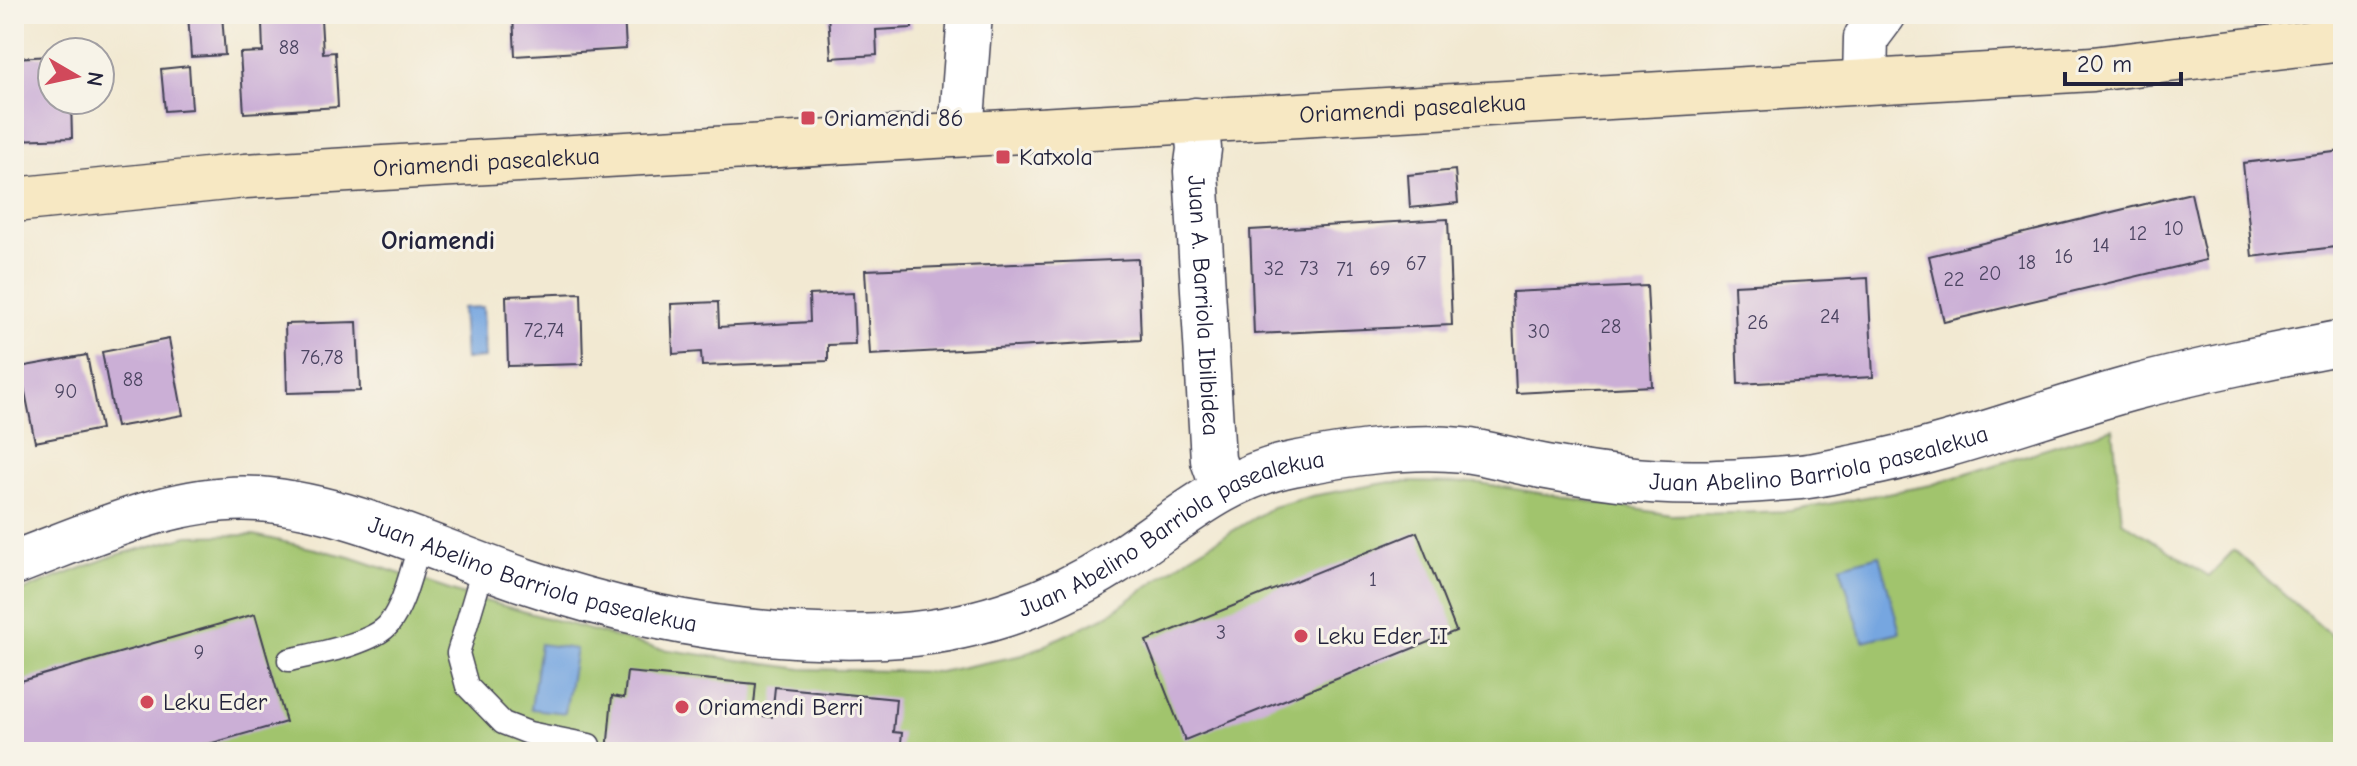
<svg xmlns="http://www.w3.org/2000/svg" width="2357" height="766" font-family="'Comic Neue',sans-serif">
<rect width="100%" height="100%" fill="#f7f3e8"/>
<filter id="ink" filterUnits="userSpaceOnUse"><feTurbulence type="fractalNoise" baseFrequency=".0125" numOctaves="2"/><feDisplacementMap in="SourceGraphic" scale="16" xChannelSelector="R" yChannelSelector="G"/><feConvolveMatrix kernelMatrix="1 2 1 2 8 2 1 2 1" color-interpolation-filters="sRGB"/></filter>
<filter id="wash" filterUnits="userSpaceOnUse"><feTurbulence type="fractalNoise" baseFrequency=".006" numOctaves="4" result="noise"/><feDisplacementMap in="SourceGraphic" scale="32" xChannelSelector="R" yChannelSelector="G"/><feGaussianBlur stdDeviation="1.8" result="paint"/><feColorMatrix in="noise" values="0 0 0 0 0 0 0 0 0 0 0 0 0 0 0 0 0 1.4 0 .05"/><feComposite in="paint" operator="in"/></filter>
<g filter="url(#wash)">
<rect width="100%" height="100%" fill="#f2e9d2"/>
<!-- green -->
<path fill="#a1c46d" stroke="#627354" stroke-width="2" d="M2113 428 2122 521 2209 576 2234 550 2343 646V752H14V594L113 556 188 536 254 535 350 557 464 595 655 648 802 669 939 672 1023 655 1108 615 1189 557 1273 507 1312 496 1391 482 1479 483 1671 515 1790 511 1931 485Z"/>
<!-- water -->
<path fill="#76a6e0" stroke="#4c648e" stroke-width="2" d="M483 307 485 358 465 359 462 308Z
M1879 555 1900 632 1863 641 1840 566Z
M540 644 576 649 565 713 531 709Z"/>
<g id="blocks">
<!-- building -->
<path fill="#cbafd6" d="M188 14H222L225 55 191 57Z
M513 14H624L626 49 515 56Z
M828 14H911L912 28 876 30 877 55 831 58Z
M321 19 323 53 335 52 338 107 244 113 240 53 263 52 262 23Z
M52 56V100H71L72 138 14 140V58Z
M189 66 192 109 165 111 161 69Z
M2343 151V246L2252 257 2243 163Z
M1455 170 1458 203 1410 208 1408 175Z
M2191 193 2206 260 1944 322 1929 256Z
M1448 219 1452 325 1254 334 1250 230Z
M1138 259 1141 340 870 355 865 270Z
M1868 278 1873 377 1738 384 1734 285Z
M1647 286 1652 386 1516 393 1512 292Z
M581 293 583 364 508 366 506 296Z
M853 293 855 344 828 345V361L702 366 701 352 673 354 671 304 718 302 719 327 810 322 809 295Z
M357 322 360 391 287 393 285 324Z
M169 339 183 415 116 427 102 352Z
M87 355 101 429 35 442 20 367Z
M1417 532 1456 631 1185 740 1146 641Z
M255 614 286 722 181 752H14V683Z
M627 672 756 684 753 715 772 717 775 687 896 699 893 732 902 733 900 752H607L612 696 624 698Z"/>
</g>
</g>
<g filter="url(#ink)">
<use href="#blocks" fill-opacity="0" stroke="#414052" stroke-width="2"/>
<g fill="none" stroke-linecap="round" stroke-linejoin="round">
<!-- lane casing -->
<g stroke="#414052" stroke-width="25">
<path id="lane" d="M484 566 458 653 467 686 503 723 529 733 589 745
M289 660C314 654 373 644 389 624 406 602 411 568 421 542"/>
</g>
<!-- street casing -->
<g stroke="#414052" stroke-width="47">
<g id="street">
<path d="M1865 81 1866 38 1884 14"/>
<path id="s1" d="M1196 120 1199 149 1196 171 1213 460 1223 488"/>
<path d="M961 133 970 14"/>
<path id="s2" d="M14 563C90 535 177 493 259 499 352 507 439 552 526 581 641 620 764 641 885 636 966 633 1045 607 1114 563 1174 525 1221 478 1293 464 1347 454 1408 444 1463 450 1483 452 1503 458 1522 462 1554 469 1586 474 1618 478 1679 486 1739 482 1800 477 1821 475 1840 470 1860 466 1952 448 2039 414 2129 389 2200 370 2271 356 2343 342"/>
</g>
</g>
<!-- secondary casing -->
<g stroke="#414052" stroke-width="47">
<g id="secondary">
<path id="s3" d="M14 200 245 176 2093 69 2343 39"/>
</g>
</g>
<!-- lane -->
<use href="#lane" stroke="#fff" stroke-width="22"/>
<!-- street -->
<use href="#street" stroke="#fff" stroke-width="44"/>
<!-- secondary -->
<use href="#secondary" stroke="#f7e8c3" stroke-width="44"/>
</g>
</g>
<!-- markers -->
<g fill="#d1495b" stroke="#f7f3e8" stroke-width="3">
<rect x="800" y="110" width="16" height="16" rx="4"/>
<rect x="995" y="149" width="16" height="16" rx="4"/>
<circle cx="1301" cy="636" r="8"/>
<circle cx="147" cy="702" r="8"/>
<circle cx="682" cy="707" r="8"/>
</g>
<g text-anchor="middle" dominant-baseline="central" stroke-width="6" stroke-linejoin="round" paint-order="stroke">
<!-- number labels -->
<g font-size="20" fill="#4c4562">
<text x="289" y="47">88</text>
<text x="2174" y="228">10</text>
<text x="2138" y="233">12</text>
<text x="2101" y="245">14</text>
<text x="2064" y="256">16</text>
<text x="2027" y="262">18</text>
<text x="1416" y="263">67</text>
<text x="1274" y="268">32</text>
<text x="1309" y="268">73</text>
<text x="1380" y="268">69</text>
<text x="1345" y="269">71</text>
<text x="1990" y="273">20</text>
<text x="1954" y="279">22</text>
<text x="1830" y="316">24</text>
<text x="1758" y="322">26</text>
<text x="1611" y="326">28</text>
<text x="544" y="330">72,74</text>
<text x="1539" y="331">30</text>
<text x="322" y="357">76,78</text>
<text x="133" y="379">88</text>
<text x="66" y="391">90</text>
<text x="1373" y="579">1</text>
<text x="1221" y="632">3</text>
<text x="199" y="652">9</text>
</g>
<!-- street labels -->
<g font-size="24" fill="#22223b" stroke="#f7f3e8">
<text stroke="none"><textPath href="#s3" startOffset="1402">Oriamendi pasealekua</textPath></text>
<text stroke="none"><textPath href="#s3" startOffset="474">Oriamendi pasealekua</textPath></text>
<text stroke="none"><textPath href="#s1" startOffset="186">Juan A. Barriola Ibilbidea</textPath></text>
<text stroke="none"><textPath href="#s2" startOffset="1882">Juan Abelino Barriola pasealekua</textPath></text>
<text stroke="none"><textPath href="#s2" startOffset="1210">Juan Abelino Barriola pasealekua</textPath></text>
<text stroke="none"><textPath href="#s2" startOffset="540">Juan Abelino Barriola pasealekua</textPath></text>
</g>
<!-- poi labels -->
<g font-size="24" fill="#22223b" stroke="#f7f3e8" text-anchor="start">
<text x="824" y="118">Oriamendi 86</text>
<text x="1019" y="157">Katxola</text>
<text x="1317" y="636">Leku Eder II</text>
<text x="163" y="702">Leku Eder</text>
<text x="698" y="707">Oriamendi Berri</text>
</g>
<!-- neighbourhood labels -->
<g font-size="26" font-weight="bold" fill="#22223b" stroke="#f7f3e8">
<text x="438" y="241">Oriamendi</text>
</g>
</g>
<!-- margin -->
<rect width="2357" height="766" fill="none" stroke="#f7f3e8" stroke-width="48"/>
<!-- north arrow -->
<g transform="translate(76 76) rotate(99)"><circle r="38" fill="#f7f3e8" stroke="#a29fa3" stroke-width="2"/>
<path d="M0-6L14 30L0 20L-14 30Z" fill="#d1495b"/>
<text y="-12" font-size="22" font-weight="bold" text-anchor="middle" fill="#22223b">N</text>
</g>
<!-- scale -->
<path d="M2065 72v12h116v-12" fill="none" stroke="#22223b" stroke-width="4"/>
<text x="2077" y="72" font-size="24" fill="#22223b" stroke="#f7f3e8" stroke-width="6" paint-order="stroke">20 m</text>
</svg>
